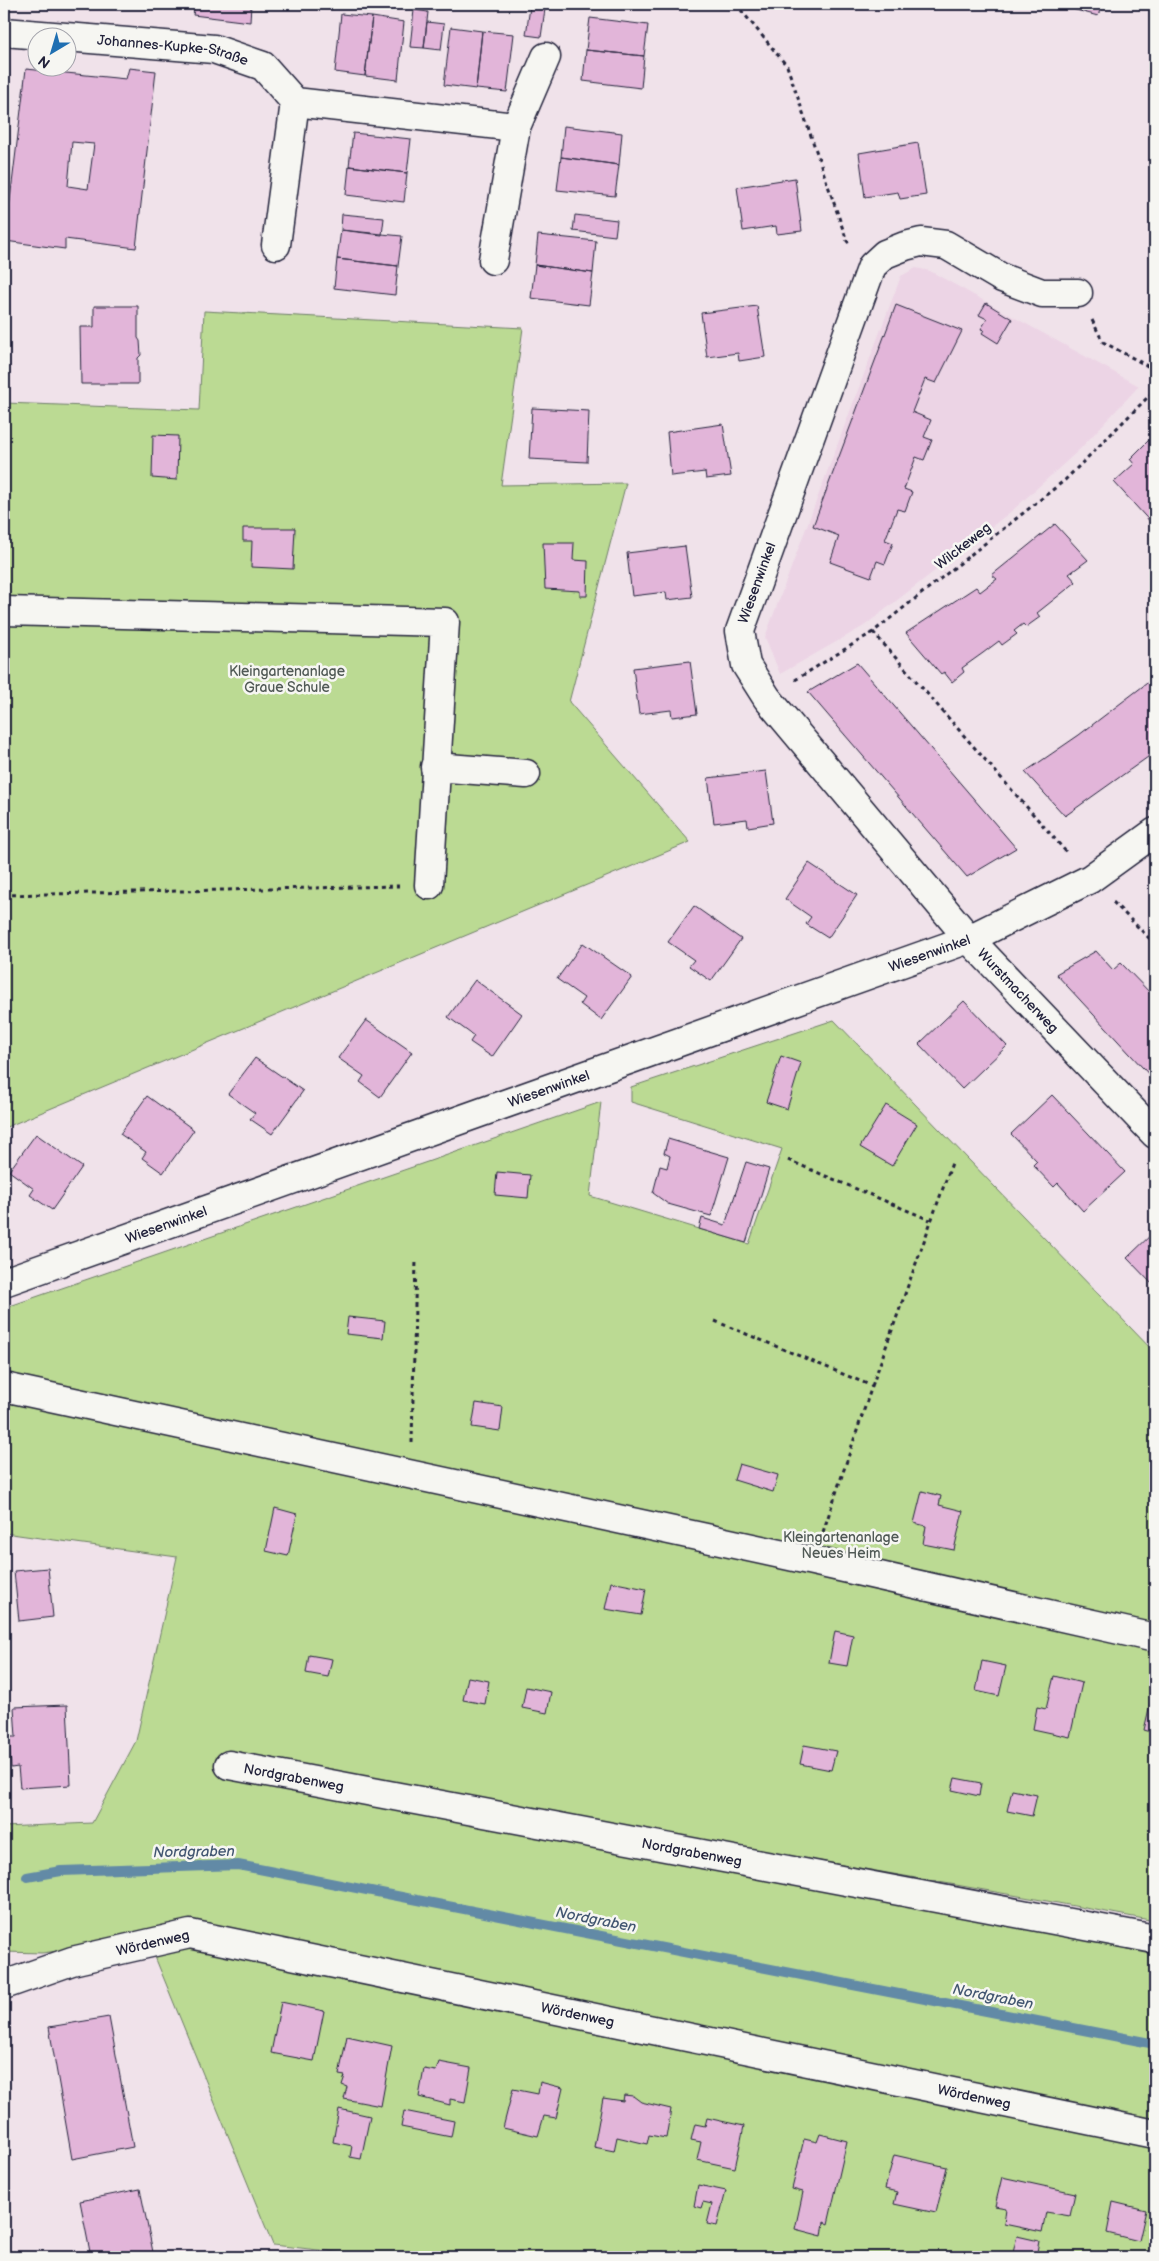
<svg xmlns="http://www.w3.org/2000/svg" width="1159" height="2261" font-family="'Balsamiq Sans',sans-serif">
<rect width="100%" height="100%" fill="#f0e2ea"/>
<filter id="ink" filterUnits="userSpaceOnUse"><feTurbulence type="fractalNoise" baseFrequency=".02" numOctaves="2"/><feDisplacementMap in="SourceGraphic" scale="10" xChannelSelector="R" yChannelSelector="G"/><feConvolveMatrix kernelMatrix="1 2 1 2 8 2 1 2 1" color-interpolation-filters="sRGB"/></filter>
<g filter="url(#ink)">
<!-- built -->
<path fill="#ecd4e5" d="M916 268 930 271 1139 386 1079 450 1013 510 864 626 780 674 765 637 901 276Z"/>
<!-- green -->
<path fill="#bbda93" stroke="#6e7e67" d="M204 311 523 328 501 485 626 483 569 702 690 842 4 1128V403L199 410Z
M834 1020 1155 1353V1921L1047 1901 369 1782 1155 1955V2257H382L273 2245 153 1952 188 1934 42 1953 4 1952V1827L92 1823 136 1741 177 1557 4 1533V1308L601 1102 590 1196 749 1244 782 1149 631 1102V1087Z"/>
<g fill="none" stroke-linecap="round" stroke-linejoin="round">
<!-- stream -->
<path stroke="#628aa6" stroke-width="10" d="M27 1877 61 1871 238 1865 1155 2044"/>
</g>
<!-- building -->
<path fill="#e2b5d9" stroke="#22223b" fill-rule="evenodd" d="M195 4H251L250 22 193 15Z
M318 4H334V9L318 7Z
M1054 4H1102L1098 16Z
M530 7 545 9 541 37 526 35Z
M414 10 428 12 424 48 410 47Z
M341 14 372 17 365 76 335 72Z
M372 17 404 22 398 80 365 76Z
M590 18 648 25 644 56 586 50Z
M427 22 444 24 441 50 424 48Z
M451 27 482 31 476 89 444 85Z
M482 31 514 34 507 92 476 89Z
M586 50 644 56 641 88 583 81Z
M129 68 156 71 136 248 65 239V249L5 241 26 69 126 79ZM72 142 94 144 88 189 68 186Z
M564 126 622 133 619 165 561 157Z
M353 133 411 139 407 173 349 166Z
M918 143 926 195 900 199 898 192 865 197 859 153Z
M561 157 619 165 615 196 557 190Z
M349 166 407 173 404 202 346 195Z
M795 178 802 231 777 234 776 226 743 231 737 187Z
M342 214 384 218 382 235 341 230Z
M575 215 617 220 615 236 573 231Z
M341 230 402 236 398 266 337 259Z
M538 235 596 241 593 273 535 265Z
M337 259 398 266 395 295 334 288Z
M535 265 593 273 589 305 531 298Z
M986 303 1012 319 998 343 982 333 984 330 981 329 987 319 979 315Z
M896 305 962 331 936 383 925 379 912 412 931 420 924 437 932 440 924 460 916 457 904 489 912 492 905 511 897 509 885 540 893 543 885 564 877 561 871 577 830 562 839 536 813 526Z
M94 306H138V338L140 341 141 355 138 358V384H81L80 327H94Z
M757 306 765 357 739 361 738 353 707 357 701 313Z
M532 408 589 411 587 462 529 459Z
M723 424 731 476 706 479 705 472 671 476 667 432Z
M153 435 178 436 177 480 152 478Z
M1150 439 1155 444V527L1114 482 1134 464 1130 459Z
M1055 524 1088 560 1069 574 1076 582 1037 613 1040 617 1026 627 1023 624 1014 631 1017 634 1002 645 999 641 983 653 962 668 964 672 952 682 944 672 941 674 906 633 976 587 980 592 997 579 992 575Z
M243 528H295L293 569 251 567 252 541H243Z
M543 543H574L573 560 588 561 587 596H580V591L545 589Z
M685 546 692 597 667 600 666 592 632 596 627 553Z
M690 661 697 714 672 717 671 710 639 714 633 668Z
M857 663 1016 848 967 877 808 692Z
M1155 677V752L1065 816 1025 772 1079 735Z
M766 771 773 823 748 827 747 819 714 823 708 778Z
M809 863 857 895 828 938 806 924 811 917 785 899Z
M694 906 741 939 711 981 689 966 694 960 668 942Z
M583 943 632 977 601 1020 580 1004 584 998 557 979Z
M1096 951 1113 970 1121 963 1155 998V1081L1056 974Z
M475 980 522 1014 492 1057 470 1042 474 1036 448 1017Z
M964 1001 1007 1046 962 1089 919 1044Z
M366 1020 412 1052 380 1097 360 1082 364 1076 338 1058Z
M781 1056 801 1063 787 1109 766 1102Z
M255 1058 303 1091 272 1134 250 1119 255 1113 228 1094Z
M1052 1095 1125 1172 1083 1211 1058 1183 1054 1187 1033 1165 1037 1161 1011 1134Z
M147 1096 194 1130 163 1173 142 1158 146 1152 120 1134Z
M886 1105 917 1124 892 1166 860 1147Z
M36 1134 82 1167 52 1210 30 1195 34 1189 9 1171Z
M668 1139 729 1157 711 1216 668 1204 653 1193 660 1166 667 1168 670 1156 664 1153Z
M746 1162 769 1169 746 1243 699 1229 702 1218 725 1225Z
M497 1172 530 1175 528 1198 495 1195Z
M1155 1231V1295L1150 1289 1154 1286 1127 1258Z
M348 1317 385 1321 383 1338 346 1334Z
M476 1403 503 1407 500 1431 472 1427Z
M739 1464 778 1475 773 1492 734 1480Z
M922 1491 941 1496 939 1505 963 1511 954 1550 923 1544 926 1526 914 1523Z
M275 1508 297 1514 288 1556 266 1551Z
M48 1568 53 1617 19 1621 14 1571Z
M611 1582 646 1589 641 1615 605 1609Z
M835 1631 853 1635 847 1666 829 1663Z
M309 1655 332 1659 328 1677 306 1673Z
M982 1661 1006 1666 999 1696 976 1691Z
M1054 1676 1082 1683 1070 1737 1033 1729 1037 1707 1046 1709Z
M468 1677 489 1681 485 1704 463 1700Z
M526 1687 551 1692 547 1713 522 1708Z
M1151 1700 1155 1701V1733L1144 1730Z
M67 1705 71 1785 20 1788 18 1767 11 1768 9 1737H16L14 1707Z
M804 1745 836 1751 831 1770 800 1764Z
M955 1778 981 1783 979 1796 952 1790Z
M1012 1790 1037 1795 1032 1816 1007 1811Z
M281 2002 324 2011 314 2061 271 2053Z
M109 2017 133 2147 72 2159 49 2027Z
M347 2036 392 2046 381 2106 344 2099 347 2087 342 2085 345 2076 339 2075Z
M439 2062 471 2068 465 2102 450 2099V2105L419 2097 424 2069 436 2071Z
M540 2082 563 2088 556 2118 544 2116 538 2136 503 2128 513 2089 538 2094Z
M624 2095 633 2096 641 2102 671 2109 666 2138 649 2135 647 2144 617 2137 614 2151 594 2147 603 2098 623 2101Z
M339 2109 370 2116 361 2159 350 2157 352 2146 333 2142Z
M404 2111 454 2121 451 2137 401 2127Z
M707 2118 744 2126 735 2168 697 2160 701 2142 691 2140 695 2124 705 2126Z
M820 2134 847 2141 828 2224 824 2222 822 2236 795 2229 803 2192 792 2189 804 2139 817 2142Z
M894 2155 947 2167 936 2213 894 2204 897 2192 885 2189Z
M1002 2177 1075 2193 1070 2216 1046 2212 1042 2232 1004 2224 1006 2208 995 2206Z
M698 2185 726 2191 717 2226 707 2224 712 2204 703 2202 701 2208 694 2206Z
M140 2189 154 2257H91L80 2201Z
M1113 2202 1146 2210 1139 2241 1107 2233Z
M1017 2236 1039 2241 1036 2257H1012Z"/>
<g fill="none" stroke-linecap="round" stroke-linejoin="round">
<!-- minor casing -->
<g stroke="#22223b" stroke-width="31">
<g id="minor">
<path id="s1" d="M4 32 214 49 263 66 295 102 516 127"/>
<path d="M276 245 295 102"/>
<path d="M493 260 516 127 546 57"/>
<path id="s2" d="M1078 293H1042L1002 278 946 245 921 242 905 246 885 254 872 266 740 631 746 665 767 698 969 939 1155 1134"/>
<path d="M4 611 445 622 429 885"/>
<path d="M435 767 526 774"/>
<path id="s3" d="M4 1282 969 939 1090 879 1155 832"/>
<path d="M4 1387 813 1561 1155 1638"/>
<path id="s4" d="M229 1765 1155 1939"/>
<path id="s5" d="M4 1985 72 1961 190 1934 1155 2134"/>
</g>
</g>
<!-- path -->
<path stroke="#22223b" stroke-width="3" stroke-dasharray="4 4" stroke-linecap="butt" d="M736 4 787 66 847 241 850 244
M1092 320 1103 342 1155 370
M873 632 1068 854
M795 680 873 632 1065 480 1155 390
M4 895 399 886
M1113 902 1155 944
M788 1160 930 1220
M715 1321 872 1386 823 1532
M872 1386 952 1163
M412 1443 416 1259"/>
<!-- minor -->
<use href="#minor" stroke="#f6f6f2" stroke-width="28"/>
</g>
</g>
<g text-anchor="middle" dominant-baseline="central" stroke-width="5" stroke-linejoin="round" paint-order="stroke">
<!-- street labels -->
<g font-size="14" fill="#22223b" stroke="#f6f6f2">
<text stroke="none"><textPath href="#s1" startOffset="170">Johannes-Kupke-Straße</textPath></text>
<text transform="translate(963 546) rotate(-38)">Wilckeweg</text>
<text transform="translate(757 583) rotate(-70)">Wiesenwinkel</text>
<text stroke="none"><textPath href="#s3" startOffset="982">Wiesenwinkel</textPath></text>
<text stroke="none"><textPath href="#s2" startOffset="1072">Wurstmacherweg</textPath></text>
<text stroke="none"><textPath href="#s3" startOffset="578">Wiesenwinkel</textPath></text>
<text stroke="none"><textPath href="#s3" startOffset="172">Wiesenwinkel</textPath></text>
<text stroke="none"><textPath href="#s4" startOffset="66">Nordgrabenweg</textPath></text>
<text stroke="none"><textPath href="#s4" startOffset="471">Nordgrabenweg</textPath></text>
<text stroke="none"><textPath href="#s5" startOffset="155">Wördenweg</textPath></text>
<text stroke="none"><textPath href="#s5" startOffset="589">Wördenweg</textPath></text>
<text stroke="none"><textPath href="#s5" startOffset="994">Wördenweg</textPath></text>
</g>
<!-- park labels -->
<g font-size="14" fill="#505955" stroke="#f6f6f2">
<text x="287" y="671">Kleingartenanlage<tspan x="287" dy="16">Graue Schule</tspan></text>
<text x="841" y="1537">Kleingartenanlage<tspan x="841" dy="16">Neues Heim</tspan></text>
</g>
<!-- water labels -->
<g font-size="15" font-style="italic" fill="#425671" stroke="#f6f6f2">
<text transform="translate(194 1852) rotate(-1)">Nordgraben</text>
<text transform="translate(596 1920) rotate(11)">Nordgraben</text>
<text transform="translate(993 1997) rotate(11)">Nordgraben</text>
</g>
</g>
<!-- margin -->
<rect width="1159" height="2261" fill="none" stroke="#f6f6f2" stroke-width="20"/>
<rect x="10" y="10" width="1139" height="2241" fill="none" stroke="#22223b" stroke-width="2" filter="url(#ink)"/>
<!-- north arrow -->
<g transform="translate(52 52) rotate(218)"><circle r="24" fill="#f6f6f2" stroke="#a1a1a9"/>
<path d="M0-4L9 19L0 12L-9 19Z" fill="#1f6fb2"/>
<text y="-8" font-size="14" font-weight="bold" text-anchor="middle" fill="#22223b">N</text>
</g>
</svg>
